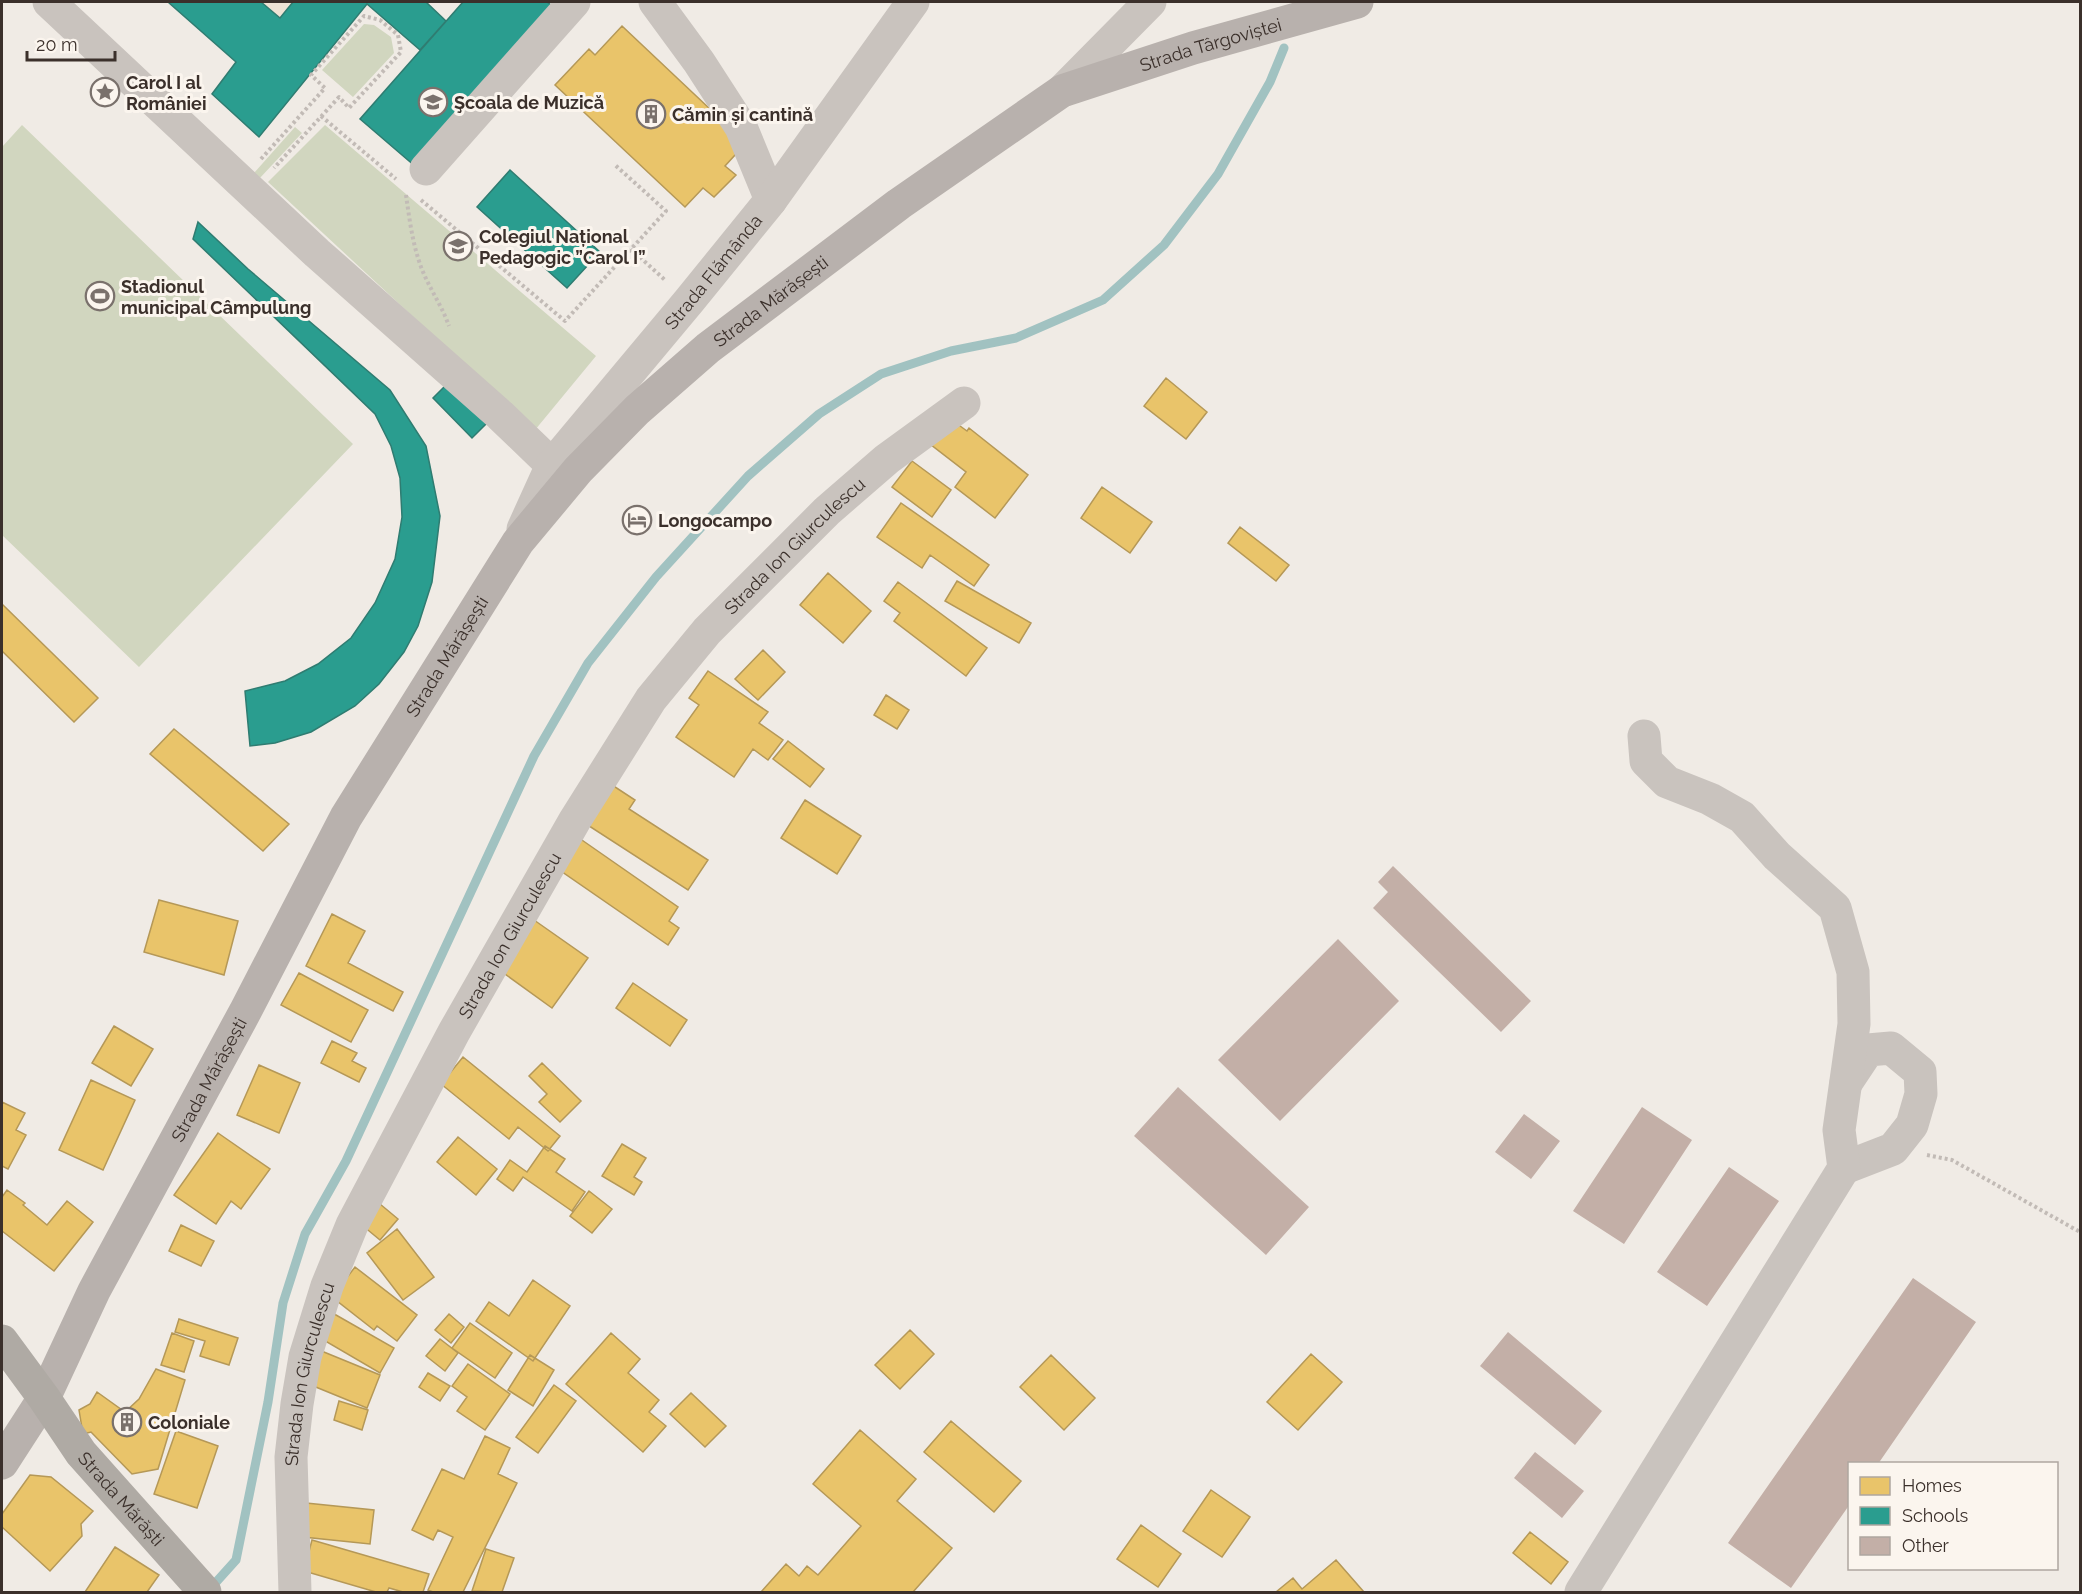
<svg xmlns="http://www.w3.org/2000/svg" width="2082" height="1594" font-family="Raleway,sans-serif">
<rect width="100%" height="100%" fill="#f0ebe5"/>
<!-- green -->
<path fill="#d1d6bf" d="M364 24 374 25 391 37 394 53 353 97 322 70Z
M22 125 353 444 139 667 2 535V147Z
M325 125 596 356 535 430 268 182Z
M295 127 302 133 259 179 253 174Z"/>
<!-- plaza -->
<path fill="#eee3d5" d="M261 2H293L280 18Z"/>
<!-- homes -->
<path fill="#e9c46a" stroke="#b59857" stroke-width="1.5" d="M622 26 746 143 725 166 736 175 714 197 703 188 685 207 555 85 589 49 595 55Z
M1166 378 1207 412 1186 439 1144 406Z
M949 418 967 431 969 428 1028 475 995 518 955 487 966 472 930 444Z
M912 461 951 490 932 517 892 487Z
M1102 487 1152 522 1130 553 1081 518Z
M901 503 989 565 974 586 930 555 922 568 877 537Z
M1240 527 1289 565 1276 581 1228 543Z
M828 573 871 611 843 643 800 605Z
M957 581 1031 623 1019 643 945 601Z
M898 582 987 648 966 676 894 621 900 613 884 601Z
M2 604 98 698 74 722 2 651Z
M763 650 785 672 758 700 735 679Z
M708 671 768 712 759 723 783 740 768 760 753 749 734 777 676 737 699 705 689 698Z
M886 695 909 710 897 729 874 715Z
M174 729 289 824 263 851 150 754Z
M788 741 824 769 810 787 773 759Z
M612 785 635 800 629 809 708 860 688 890 586 824Z
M805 800 861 836 837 874 781 838Z
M579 838 678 907 669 921 679 928 668 945 558 869Z
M159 900 238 921 224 975 144 952Z
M332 914 365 931 348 963 403 992 393 1011 306 966Z
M534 920 588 958 552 1008 498 969Z
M299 973 368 1010 351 1042 281 1005Z
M633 983 687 1020 670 1046 616 1008Z
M114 1026 153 1049 131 1086 92 1063Z
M332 1041 357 1053 352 1061 366 1068 359 1082 321 1063Z
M463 1057 560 1136 548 1151 518 1127 509 1139 441 1084Z
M542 1063 581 1101 560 1122 539 1102 547 1094 529 1076Z
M259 1065 300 1083 279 1133 237 1115Z
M91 1080 135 1100 103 1170 59 1150Z
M2 1102 25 1113 16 1130 26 1135 8 1169 2 1166Z
M218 1133 270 1169 241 1209 231 1201 216 1224 174 1195Z
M458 1137 497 1169 476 1195 437 1162Z
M622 1144 646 1158 634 1177 642 1182 634 1195 602 1176Z
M545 1146 565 1159 556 1172 585 1192 572 1211 523 1177 513 1191 497 1179 510 1160 527 1172Z
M7 1190 25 1203 23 1205 47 1225 67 1201 93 1222 54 1271 2 1231V1197Z
M589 1191 612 1209 592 1233 570 1216Z
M374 1199 398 1219 380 1240 357 1221Z
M181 1225 214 1241 201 1266 169 1251Z
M397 1229 434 1277 403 1300 367 1253Z
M355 1267 417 1315 397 1341 377 1326 374 1330 332 1297Z
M533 1280 570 1306 533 1361 476 1321 489 1302 509 1316Z
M329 1311 394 1348 380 1373 315 1335Z
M449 1314 464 1327 451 1343 435 1330Z
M179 1319 238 1338 229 1365 200 1356 205 1341 175 1332Z
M470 1323 512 1353 495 1378 452 1348Z
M910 1330 934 1354 900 1389 875 1365Z
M172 1333 194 1341 184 1372 161 1365Z
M611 1333 640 1359 628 1373 659 1400 649 1412 666 1426 643 1452 566 1384Z
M440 1339 458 1353 445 1371 426 1356Z
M319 1350 380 1375 367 1408 306 1383Z
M1311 1354 1342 1382 1298 1430 1267 1402Z
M530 1355 554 1370 533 1406 508 1390Z
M1051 1355 1095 1398 1064 1430 1020 1387Z
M468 1364 510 1394 485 1430 457 1411 467 1397 452 1386Z
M156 1369 185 1380 158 1469 132 1474 91 1432 83 1434 79 1410 90 1404 97 1392 125 1412 139 1399Z
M428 1373 450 1386 440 1401 419 1387Z
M554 1385 576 1401 538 1453 516 1437Z
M691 1393 726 1426 705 1447 670 1414Z
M339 1401 368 1410 362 1430 334 1420Z
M951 1421 1021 1481 994 1512 924 1452Z
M860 1430 916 1479 897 1501 952 1548 913 1592H761L786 1564 799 1576 807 1566 818 1575 861 1526 813 1484Z
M176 1431 218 1446 197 1508 154 1494Z
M485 1436 510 1448 498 1474 517 1483 463 1592H433L428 1590 453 1537 438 1530 433 1540 412 1530 442 1469 464 1479Z
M30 1475 51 1477 93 1511 81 1524 82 1536 50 1571 2 1527V1514Z
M1211 1490 1250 1517 1222 1557 1183 1531Z
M306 1503 374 1510 370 1544 303 1537Z
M1141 1525 1181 1554 1158 1587 1117 1559Z
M1530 1532 1568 1562 1551 1584 1513 1553Z
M312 1540 429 1574 423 1592H403L389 1588 387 1592H376L304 1571Z
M115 1547 159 1575 147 1592H85Z
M486 1549 514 1558 502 1592 472 1591Z
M1336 1560 1364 1592H1276L1293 1578 1302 1589Z"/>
<!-- schools -->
<path fill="#2a9d8f" stroke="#2f7c71" stroke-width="1.5" d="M168 2H261L280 18 293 2H426L446 21 420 50 367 4 259 137 212 94 236 62Z
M463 2H547L555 8 416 167 360 119Z
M510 170 600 252 567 288 477 207Z
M198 222 248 269 390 390 426 446 440 516 432 582 418 626 404 652 379 684 355 706 311 732 275 743 250 746 245 691 285 681 318 664 351 638 375 603 395 559 402 517 400 478 391 446 375 414 193 239Z
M452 379 492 418 472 438 433 398Z"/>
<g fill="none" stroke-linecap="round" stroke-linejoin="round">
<!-- stream -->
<path stroke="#a1c2c1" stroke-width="9" d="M209 1590 236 1560 268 1402 283 1303 305 1234 346 1161 534 756 588 663 656 577 748 476 819 414 881 374 951 351 1016 338 1103 300 1164 245 1218 174 1270 82 1284 48"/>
</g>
<!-- building -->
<path fill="#c3afa7" d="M1393 866 1531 1001 1501 1032 1373 908 1388 892 1378 882Z
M1338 939 1399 1001 1280 1121 1218 1060Z
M1178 1087 1309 1207 1266 1255 1134 1136Z
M1642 1107 1692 1140 1624 1244 1573 1211Z
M1524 1114 1560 1141 1531 1179 1495 1152Z
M1729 1167 1779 1201 1707 1306 1657 1272Z
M1913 1278 1976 1322 1878 1464H1850V1504L1791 1588 1728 1543Z
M1508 1332 1602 1411 1575 1445 1480 1366Z
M1535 1452 1584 1491 1562 1518 1514 1478Z"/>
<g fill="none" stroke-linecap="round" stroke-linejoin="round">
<!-- path -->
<path stroke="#c2bbb6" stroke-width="4" stroke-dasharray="3 3" stroke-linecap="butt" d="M321 116 396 179
M261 159 325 88 311 75 364 16 380 20 398 35 401 52 349 108 339 97 274 168
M406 195C409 216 412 240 419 261 426 284 441 303 449 326
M421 200 565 321 666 211 614 164
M631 249 666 281
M1927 1155 1952 1160 2080 1232"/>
<!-- minor -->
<g stroke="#c9c3be" stroke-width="33">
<path d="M49 2 317 253 500 415 552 465"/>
<path d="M655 2 699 62 741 127 771 200"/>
<path d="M1062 91 1150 2"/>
<path d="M426 169 574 2"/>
<path id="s1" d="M523 529 552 465 689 301 771 200 913 2"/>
<path d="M1844 1168 1893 1149 1912 1125 1921 1094 1920 1072 1891 1048 1868 1050 1846 1083"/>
<path id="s2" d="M295 1592 291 1457 297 1404 305 1357 327 1286 352 1225 454 1032 575 820 651 699 707 631 827 511 887 459 964 403"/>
<path d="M1581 1592 1844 1168 1839 1130 1854 1024 1853 972 1835 908 1777 856 1742 817 1710 799 1667 782 1646 761 1644 736"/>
</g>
<!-- major -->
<path stroke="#b8b1ad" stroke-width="33" id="s3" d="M2 1463 44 1398 94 1291 246 1010 346 817 518 542 578 470 637 410 708 348 899 204 1062 91 1193 48 1357 2"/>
<!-- highway -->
<path stroke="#afaaa4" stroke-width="33" id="s4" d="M2 1341 44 1398 81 1453 205 1592"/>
</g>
<!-- icons -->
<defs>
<g id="sight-ring" transform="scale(1.5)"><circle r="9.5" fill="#fbf5ee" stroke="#7a716c" stroke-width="1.5"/><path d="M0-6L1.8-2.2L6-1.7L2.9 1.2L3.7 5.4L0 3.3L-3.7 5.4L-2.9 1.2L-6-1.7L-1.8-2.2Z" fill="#7a716c"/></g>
<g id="school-ring" transform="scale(1.5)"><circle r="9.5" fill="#fbf5ee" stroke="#7a716c" stroke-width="1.5"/><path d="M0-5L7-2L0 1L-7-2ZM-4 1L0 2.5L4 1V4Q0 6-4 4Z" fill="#7a716c"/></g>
<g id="building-ring" transform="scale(1.5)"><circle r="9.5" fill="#fbf5ee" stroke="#7a716c" stroke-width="1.5"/><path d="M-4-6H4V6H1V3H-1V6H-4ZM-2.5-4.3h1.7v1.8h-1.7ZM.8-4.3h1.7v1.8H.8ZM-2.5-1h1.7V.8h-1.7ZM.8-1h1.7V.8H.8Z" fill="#7a716c"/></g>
<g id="university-ring" transform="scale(1.5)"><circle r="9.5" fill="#fbf5ee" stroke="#7a716c" stroke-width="1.5"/><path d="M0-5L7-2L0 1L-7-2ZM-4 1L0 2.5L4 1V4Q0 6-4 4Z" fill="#7a716c"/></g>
<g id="stadium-ring" transform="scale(1.5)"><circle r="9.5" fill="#fbf5ee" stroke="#7a716c" stroke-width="1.5"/><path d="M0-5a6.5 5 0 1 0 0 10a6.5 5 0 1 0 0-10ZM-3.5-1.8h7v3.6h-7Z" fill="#7a716c"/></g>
<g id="hotel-ring" transform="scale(1.5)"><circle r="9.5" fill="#fbf5ee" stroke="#7a716c" stroke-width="1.5"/><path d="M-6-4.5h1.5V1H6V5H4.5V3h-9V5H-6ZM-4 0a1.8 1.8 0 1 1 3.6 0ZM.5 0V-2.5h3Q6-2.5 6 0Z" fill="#7a716c"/></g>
</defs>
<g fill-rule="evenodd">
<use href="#sight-ring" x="105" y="92"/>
<use href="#school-ring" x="433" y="102"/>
<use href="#building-ring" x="651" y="114"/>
<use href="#university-ring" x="458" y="246"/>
<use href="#stadium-ring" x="100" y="296"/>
<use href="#hotel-ring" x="637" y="520"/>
<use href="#building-ring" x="127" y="1422"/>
</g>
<g text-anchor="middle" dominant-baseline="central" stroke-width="6" stroke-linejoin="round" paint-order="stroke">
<!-- street labels -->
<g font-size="18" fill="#3b302b" stroke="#fbf5ee">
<text stroke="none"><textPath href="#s3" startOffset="1922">Strada Târgoviștei</textPath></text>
<text stroke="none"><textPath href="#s1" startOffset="322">Strada Flămânda</textPath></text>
<text stroke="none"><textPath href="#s3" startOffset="1407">Strada Mărășești</textPath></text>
<text stroke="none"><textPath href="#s2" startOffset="1192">Strada Ion Giurculescu</textPath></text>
<text stroke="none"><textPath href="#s3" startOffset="922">Strada Mărășești</textPath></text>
<text stroke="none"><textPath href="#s2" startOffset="706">Strada Ion Giurculescu</textPath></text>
<text stroke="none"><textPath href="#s3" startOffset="436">Strada Mărășești</textPath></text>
<text stroke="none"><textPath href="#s2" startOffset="220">Strada Ion Giurculescu</textPath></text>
<text stroke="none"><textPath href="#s4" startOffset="198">Strada Mărăști</textPath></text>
</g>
<!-- poi labels -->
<g font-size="18" font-weight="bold" fill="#3b302b" stroke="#fbf5ee" text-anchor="start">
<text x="126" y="82">Carol I al<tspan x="126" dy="21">României</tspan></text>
<text x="454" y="102">Şcoala de Muzică</text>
<text x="672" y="114">Cămin și cantină</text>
<text x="479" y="236">Colegiul Național<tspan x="479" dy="21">Pedagogic ”Carol I”</tspan></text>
<text x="121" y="286">Stadionul<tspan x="121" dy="21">municipal Câmpulung</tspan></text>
<text x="658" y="520">Longocampo</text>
<text x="148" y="1422">Coloniale</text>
</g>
</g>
<!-- border -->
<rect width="2082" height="1594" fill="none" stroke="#3b302b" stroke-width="6"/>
<!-- legend -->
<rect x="1848" y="1462" width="210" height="108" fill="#fbf5ee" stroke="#aea6a0" stroke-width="1.5"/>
<rect x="1860" y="1477" width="30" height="18" fill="#e9c46a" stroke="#aea6a0" stroke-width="1.5"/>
<text x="1902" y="1492" font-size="18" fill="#3b302b">Homes</text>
<rect x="1860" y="1507" width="30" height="18" fill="#2a9d8f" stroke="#aea6a0" stroke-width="1.5"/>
<text x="1902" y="1522" font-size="18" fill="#3b302b">Schools</text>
<rect x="1860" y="1537" width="30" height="18" fill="#c3afa7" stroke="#aea6a0" stroke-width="1.5"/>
<text x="1902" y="1552" font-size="18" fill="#3b302b">Other</text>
<!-- scale -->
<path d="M27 51v9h88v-9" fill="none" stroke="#3b302b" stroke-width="3"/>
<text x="36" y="51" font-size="18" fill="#3b302b" stroke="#fbf5ee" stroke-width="4.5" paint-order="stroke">20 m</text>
</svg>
